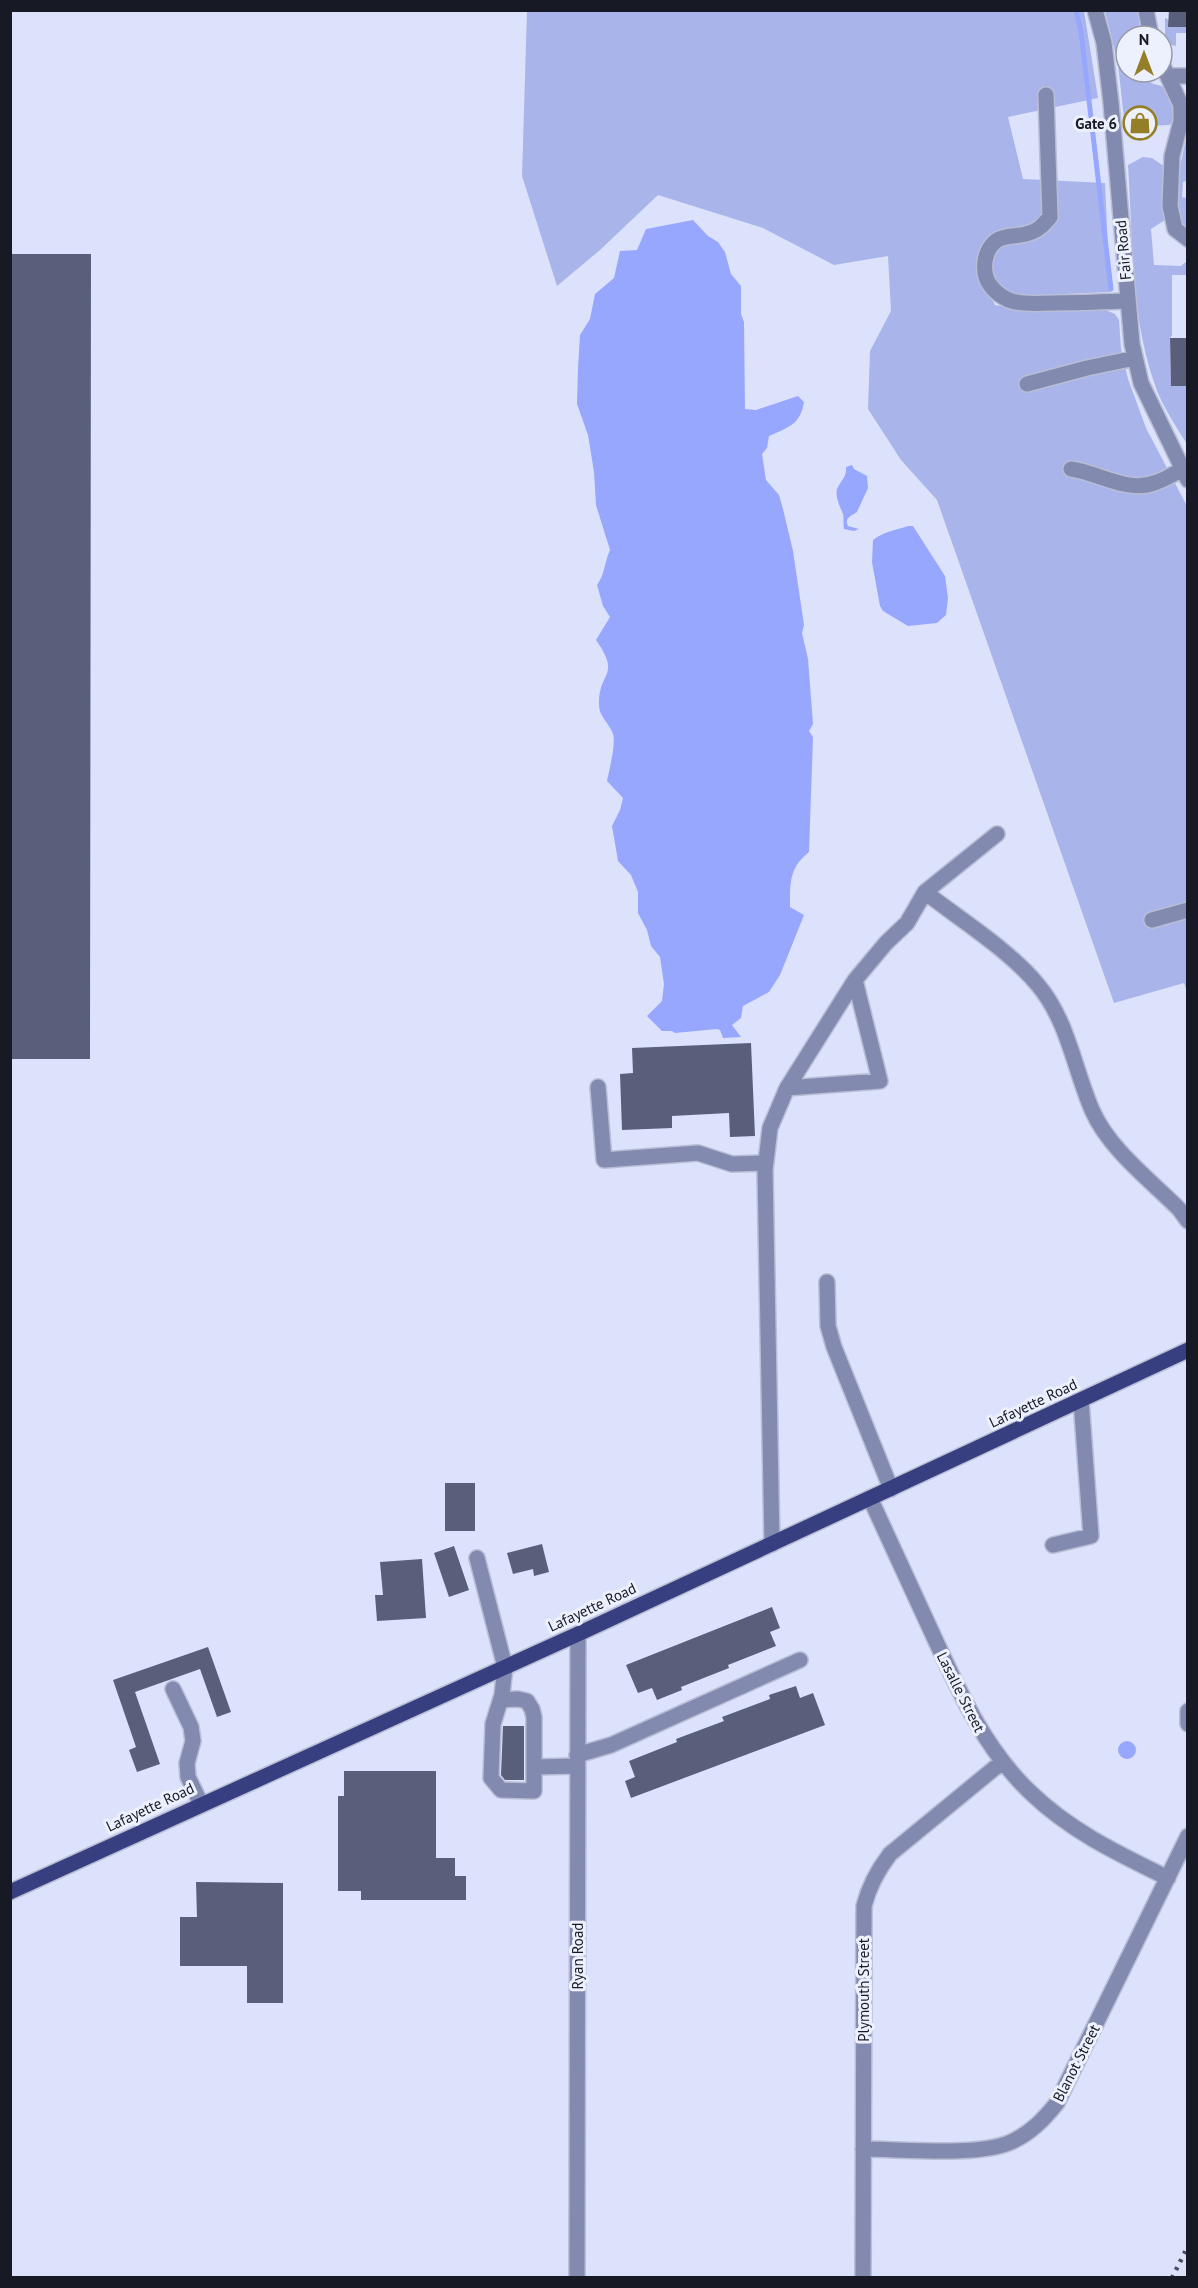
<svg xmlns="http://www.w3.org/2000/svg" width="1198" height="2288" font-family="'PT Sans',sans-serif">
<rect width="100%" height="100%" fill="#dce2fc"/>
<!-- green -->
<path fill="#a9b5ea" d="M527 11H1084L1098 98 1008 117 1023 179 1105 183 1110 292 991 297 995 305 1021 309H1103L1115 314 1119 320 1121 349 1128 379 1146 428 1187 506V992L1184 983 1114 1003 937 500 901 460 868 409 870 351 891 311 888 256 834 265 763 228 658 195 600 250 557 286 522 176Z
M1105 11H1139L1140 36H1126V72H1147L1146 79C1152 85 1157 84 1164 87 1174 92 1175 110 1177 120L1169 125 1144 126 1143 119 1135 120 1136 127 1125 128 1118 64Z
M1165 18 1187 27V33H1176V46L1171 45 1165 35Z
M1187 133V181L1183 182 1182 197 1187 198V231C1166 204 1182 164 1187 133Z
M1143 157 1152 158 1165 167 1166 172 1165 220 1151 229 1154 265 1181 266 1187 261V275H1172V335L1170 338 1171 385H1187V444C1176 427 1163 407 1156 388 1130 317 1133 239 1128 165Z"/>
<!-- water -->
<path fill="#97a7fe" d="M693 220 708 236 718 242 725 252 731 274 741 286V314L744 322 745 409 756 410 798 396 804 402C800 425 789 427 769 436L767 448 762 454 766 480 779 495 783 509 793 551 804 625 802 633 808 659 813 724 809 731 813 737 809 852C789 868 790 883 790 907L804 915 780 975 769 992 743 1006 741 1018 732 1025 741 1037 723 1038 720 1030 717 1029 675 1033 672 1031H662L647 1016 662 1001 664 984 660 957 651 946 647 930 638 913V892L631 875 618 861 612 826 620 810 623 798 607 781C609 771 616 745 613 734 610 724 599 717 599 705 598 671 622 677 596 640L610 617 603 606 597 585C605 574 604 563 610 550L596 505 594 472 588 435 577 404 578 368 580 335 590 319 595 294 614 278 620 251 637 250 646 229Z
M852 465 854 469 867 476 868 488 857 512C851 516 844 518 848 526L859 529 854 531 844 529C843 524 844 518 843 514 840 506 835 498 837 489 841 480 847 477 846 467Z
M908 526H913L945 576 948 598 946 615 937 623 908 626 883 611 880 606 872 562 873 540C883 532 896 530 908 526Z
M1118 1750a9 9 0 1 1 18 0a9 9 0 1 1-18 0Z"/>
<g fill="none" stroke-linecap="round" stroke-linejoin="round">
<!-- stream -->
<path stroke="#97a7fe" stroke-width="5" d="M1076 10 1081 32 1111 289"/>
</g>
<!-- building -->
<path fill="#595f7b" d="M1169 10H1188V27H1168Z
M10 254H91L90 1059H10Z
M1170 338H1188V386H1171Z
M751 1043 755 1136 730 1137 729 1113 672 1116V1128L622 1130 620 1074 633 1073 632 1048Z
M445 1483H475V1531H445Z
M542 1544 549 1572 534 1576 533 1569 513 1574 507 1553Z
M454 1546 469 1590 449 1597 434 1553Z
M422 1559 426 1618 377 1621 375 1595H383L380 1562Z
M772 1607 780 1628 770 1632 776 1646 728 1665 729 1668 681 1687 682 1690 657 1700 652 1688 638 1693 626 1665Z
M208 1647 231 1712 217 1717 200 1669 135 1692 160 1764 137 1772 129 1750 136 1747 113 1680Z
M796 1686 800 1698 813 1693 825 1725 631 1798 625 1781 635 1777 629 1761 677 1742 676 1739 724 1721 722 1717 770 1699 769 1695Z
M503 1726H524V1780H505L501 1775Z
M344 1771H436V1858H455V1876H466V1900H361V1891H338V1796H344Z
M196 1882 283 1883V2003H247V1966H180V1917H197Z"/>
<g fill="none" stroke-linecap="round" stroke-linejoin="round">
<!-- minor casing -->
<g stroke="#b9bed5" stroke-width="18">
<path id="minor" d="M1095 10 1104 43 1111 103 1132 344 1141 383 1188 480
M1146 10 1151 36
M1162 64 1181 105V121L1172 156 1170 206 1175 229 1188 239
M1168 76H1188
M1046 95 1050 217C1044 224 1038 231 1029 233 1016 238 1000 233 991 246 985 254 983 267 986 277 989 287 1001 298 1012 301 1025 305 1040 303 1053 303 1078 303 1102 302 1127 301
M1027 384 1087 368 1135 358
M1071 469C1100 473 1128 494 1157 482 1166 479 1174 474 1182 469
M925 892C962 921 1008 949 1038 985 1068 1021 1074 1068 1092 1110 1109 1149 1149 1179 1179 1209L1188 1221
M1152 920 1188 910
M598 1087 604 1160 698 1153 732 1164 766 1163
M787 1088 880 1081 855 980
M827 1282 828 1326 834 1347 891 1489
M870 1498C891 1544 912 1589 933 1635 959 1691 984 1748 1030 1792 1070 1831 1119 1854 1168 1878
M772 1544 765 1170 770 1128 787 1088 855 980 886 943 907 923 925 892 997 834
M1053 1545 1091 1536 1081 1400
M477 1558 505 1667 502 1695 493 1724 491 1778 501 1790 534 1791V1717L532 1709 527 1701 518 1699 501 1700
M173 1689 191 1727 193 1741 187 1763 188 1777 201 1804
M1188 1711V1724
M577 1755 611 1745 800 1660
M534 1767 577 1766
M863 2149C903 2149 977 2157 1011 2142 1031 2133 1044 2119 1057 2103L1188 1836
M577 2278 578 1634
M863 2278 864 1906C869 1886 877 1871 890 1854L1002 1762"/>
</g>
<!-- major casing -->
<g stroke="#b9bed5" stroke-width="18">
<path id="major" d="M10 1892 578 1634 1188 1350"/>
</g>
<!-- minor -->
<use href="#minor" stroke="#828ab0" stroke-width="15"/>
<!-- major -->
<use href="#major" stroke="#373f80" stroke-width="15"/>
<!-- rail -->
<path stroke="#484b5a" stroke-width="4.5" stroke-dasharray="3 6" stroke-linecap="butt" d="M1172 2278 1188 2246"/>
</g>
<!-- icons -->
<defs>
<g id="shop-ring" transform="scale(1.725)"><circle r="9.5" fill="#edf0fd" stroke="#947f26" stroke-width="1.5"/><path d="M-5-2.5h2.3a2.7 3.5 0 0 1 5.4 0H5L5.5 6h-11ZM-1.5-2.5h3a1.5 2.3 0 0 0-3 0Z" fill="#947f26"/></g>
</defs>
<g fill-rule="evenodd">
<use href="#shop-ring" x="1140" y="123"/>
</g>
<g text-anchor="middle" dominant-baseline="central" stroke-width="6" stroke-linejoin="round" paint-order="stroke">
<!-- poi labels -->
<g font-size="15" font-weight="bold" fill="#171a25" stroke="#edf0fd" text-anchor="end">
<text x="1117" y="123">Gate 6</text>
</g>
<!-- street labels -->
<g font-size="15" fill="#171a25" stroke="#edf0fd">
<text transform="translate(1123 250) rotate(-95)">Fair Road</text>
<text transform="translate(1033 1403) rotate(-25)">Lafayette Road</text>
<text transform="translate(592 1607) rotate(-25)">Lafayette Road</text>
<text transform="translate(961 1692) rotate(63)">Lasalle Street</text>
<text transform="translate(150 1807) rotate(-25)">Lafayette Road</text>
<text transform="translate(577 1956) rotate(-90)">Ryan Road</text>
<text transform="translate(863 1990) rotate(-90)">Plymouth Street</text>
<text transform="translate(1076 2063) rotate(-63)">Blanot Street</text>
</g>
</g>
<!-- border -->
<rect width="1198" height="2288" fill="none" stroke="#171a25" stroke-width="24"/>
<!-- north arrow -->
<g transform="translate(1144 54)"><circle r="28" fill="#edf0fd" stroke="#979aa7" stroke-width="1.5"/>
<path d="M0-4.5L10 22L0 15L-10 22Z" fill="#947f26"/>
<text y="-9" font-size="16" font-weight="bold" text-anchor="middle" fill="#171a25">N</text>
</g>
</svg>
